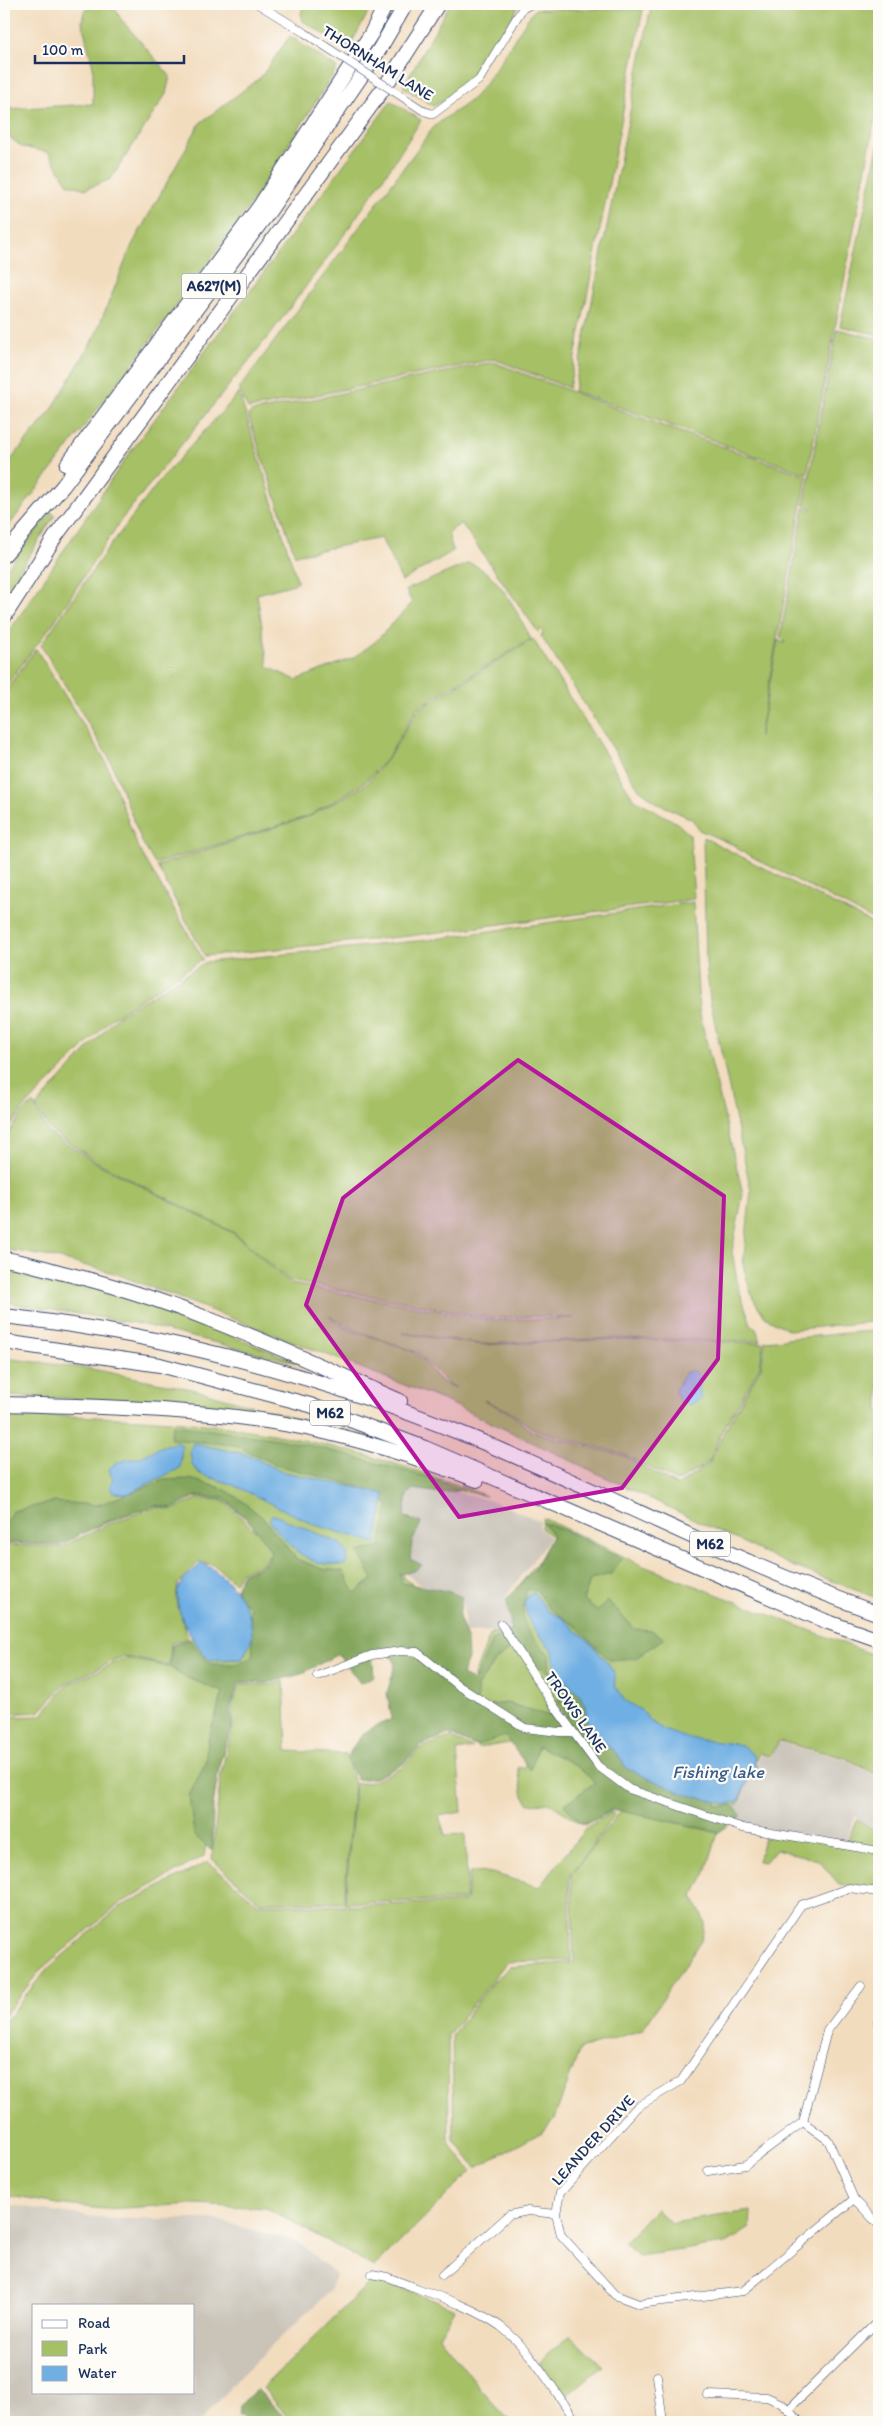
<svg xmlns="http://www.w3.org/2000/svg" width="883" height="2426" font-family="Itim,sans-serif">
<rect width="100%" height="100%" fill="#fdfcf7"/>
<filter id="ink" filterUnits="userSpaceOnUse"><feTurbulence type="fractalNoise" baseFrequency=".02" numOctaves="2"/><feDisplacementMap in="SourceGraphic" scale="10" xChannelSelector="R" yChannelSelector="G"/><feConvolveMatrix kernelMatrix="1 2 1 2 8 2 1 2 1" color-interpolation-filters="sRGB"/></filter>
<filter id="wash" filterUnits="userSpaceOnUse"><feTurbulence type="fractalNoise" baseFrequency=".0096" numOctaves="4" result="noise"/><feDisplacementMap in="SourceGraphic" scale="20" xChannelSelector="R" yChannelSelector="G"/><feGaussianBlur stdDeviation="1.12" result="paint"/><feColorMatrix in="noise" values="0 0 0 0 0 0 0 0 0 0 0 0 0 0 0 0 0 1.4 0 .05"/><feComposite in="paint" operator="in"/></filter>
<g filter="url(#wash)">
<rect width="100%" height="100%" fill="#f2dcbe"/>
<!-- industrial -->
<path fill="#c9c3b8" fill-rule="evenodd" d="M403 1478 495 1502 540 1521 539 1528 550 1538 504 1599 512 1631 465 1632 463 1601 425 1589 406 1574 413 1517 397 1513Z
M778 1742 847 1760 879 1778V1800L874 1804 879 1807V1831L855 1817 846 1840 785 1833 728 1819 761 1754 771 1758Z
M4 2204 107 2219H212L299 2242 336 2275 330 2291 241 2375 200 2422H4ZM34 2305H194V2392H34Z"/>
<!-- green -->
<path fill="#a6c066" stroke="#607862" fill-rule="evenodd" d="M304 4H373L348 49 303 21 301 13Z
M450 4H520C497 42 476 87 433 106L403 87Z
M879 4V99L807 474 574 391 651 7Z
M95 5 114 6 120 18 170 76 166 94 111 179 86 189 68 184 48 152 22 147 4 133V109L93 104V67L82 22 84 11Z
M535 9H643L569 388 494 359 248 409 239 389 433 128C446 115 464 108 476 95 499 69 513 37 535 9Z
M290 36 337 68 253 201 187 292 4 532V468L51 411 94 338 132 245 200 123 261 77Z
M391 101 421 120 393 164 339 242 271 333 121 520 54 622 4 688V639L126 458Z
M879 142V335L840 326Z
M837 329 879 339V923L737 849 736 844V846L699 830 692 819 659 804 639 789 541 636 543 632 541 629 538 632 461 523 448 533 453 551 402 581 381 538 295 555 248 415 251 412 493 362 663 426 807 476 759 737 778 640 784 643 785 641 780 638 804 508 810 510 811 508 804 505Z
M239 393 298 583 257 594 268 667 296 680 353 658 375 642 412 603 406 590 469 563C500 573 516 611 531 639L417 708 388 757 364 783 309 816 155 864 142 842 110 760 41 645 104 554 161 479Z
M51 512 55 515 4 595V572Z
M533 639 633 798 677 823 690 835 694 899 409 936 205 956 157 866 310 816 365 785 389 757 418 710Z
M36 649 105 760 137 845 203 959 112 1018 22 1110 4 1135V701L10 684Z
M703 837 879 927V1321L789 1330 765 1317 752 1297 743 1265 751 1191 710 1000 706 963Z
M693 902 699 1011 743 1194 732 1251 738 1287 751 1324 756 1329 761 1341 618 1338 481 1344 403 1333 482 1345 616 1339 763 1343 760 1366 721 1433 709 1462 677 1482 623 1454 535 1430 509 1411 484 1400 510 1413 533 1432 624 1456 677 1486 710 1463 724 1432 761 1367 765 1341 879 1330V1599L790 1565 450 1403 369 1371 114 1273 56 1258 4 1249V1140L23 1112 33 1103 48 1132 96 1163 233 1233 291 1284 491 1320 574 1318 544 1316 491 1318 290 1281 234 1233 97 1162 50 1130 36 1106 118 1016 206 962 427 940ZM329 1316 355 1330 416 1352 448 1384 456 1388C434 1383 430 1363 413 1352 386 1337 351 1337 329 1316Z
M4 1265 107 1290 204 1325 305 1365 140 1324 4 1302Z
M4 1358 92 1369 196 1390 339 1430 265 1413 194 1403 4 1396Z
M4 1414C83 1417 164 1417 242 1429 326 1442 407 1464 486 1496L401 1477 394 1514 411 1518 403 1578 423 1591 337 1653 230 1681 204 1856 119 1904 41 1969 4 2016V1717L41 1716 66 1686 125 1658 183 1670 188 1641 240 1585 271 1562 268 1556 265 1562 240 1573 235 1583 214 1565 199 1562 178 1584 176 1599 188 1638 171 1643 169 1666 123 1656 64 1685 39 1712 4 1714V1545L61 1547 109 1524 155 1507 172 1510 197 1499 223 1500 256 1532 252 1524 223 1499 193 1497 170 1509 151 1505 132 1512 57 1544 4 1543Z
M543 1518 641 1565 879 1657V1776L846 1758 779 1741 770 1756 759 1753 738 1804 728 1814 626 1804 584 1825 549 1803 529 1804 523 1796 518 1768 525 1767 523 1741 477 1748 474 1675 491 1633 516 1631 508 1600 555 1539 541 1528Z
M284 1681 287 1751 346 1754 354 1784 344 1903 259 1902 212 1859 221 1773 233 1726 232 1705 240 1684 270 1685Z
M450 1737 473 1748 457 1751 462 1812 439 1816 445 1835 465 1834 467 1878 465 1900 345 1903 355 1784 372 1782 402 1768 420 1748Z
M624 1807 718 1833 705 1875 693 1896 705 1923 701 1941 642 2030 580 2049 554 2119 544 2131 476 2168 454 2140 452 2035 491 1984 510 1967 574 1962 571 1873 569 1876 571 1960 507 1962 448 2035 449 2144 471 2171 375 2267 266 2208 195 2204 104 2209 57 2204 4 2195V2023L45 1971 118 1908 208 1862 258 1904 347 1906 466 1902 470 1872 492 1873 539 1887 587 1827 611 1813 615 1814 573 1872Z
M857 1819 879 1833V1890L839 1884 818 1860 776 1849 765 1862 758 1861 765 1834 847 1841Z
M656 2208 671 2223 751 2211 750 2228 725 2244 638 2256 624 2243Z
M372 2280 392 2284 455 2309 439 2336 482 2391 511 2422H292L263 2388Z
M570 2335 603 2366 566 2396 561 2394 538 2363Z"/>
<!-- forest -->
<path fill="#84a65b" stroke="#506a5c" d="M173 1425 278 1439 321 1448 427 1477 463 1490 441 1493 413 1489 407 1495 404 1517 421 1523 412 1542 410 1559 422 1565 414 1571 400 1574 402 1583 447 1591 462 1597 459 1617 467 1638 468 1659 462 1675 474 1681 493 1639 512 1631 506 1599 534 1570 553 1535 542 1522 568 1532 622 1559 611 1574 591 1579 583 1600 597 1611 608 1601 635 1629 651 1630 664 1638 636 1658 609 1660 577 1627 550 1609 537 1591 527 1589C517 1621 526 1633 549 1654L550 1673 511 1649 498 1658 477 1687V1707L507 1703 554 1717H568L558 1701 568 1683 581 1687 588 1717 712 1793 717 1806 732 1805 742 1816 719 1832 612 1809 595 1820 581 1823 564 1805 595 1782 574 1764 538 1746 530 1770 505 1736 475 1746 449 1734 421 1745 402 1765 375 1778 357 1780 347 1759C359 1733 366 1730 392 1719L387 1693 395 1665 394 1660 383 1650 372 1652 374 1676 360 1683 338 1654 301 1674 268 1683 239 1682 230 1707 232 1726 220 1762 213 1805 212 1851 194 1835 189 1796 205 1763 208 1740 223 1692 182 1676 170 1667 172 1645 189 1639 211 1664H239L253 1656 250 1606 234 1595 242 1574 267 1563 271 1552 257 1530 224 1497 197 1496 173 1508 156 1505 103 1523 60 1545 4 1543V1521L8 1519 12 1511 54 1502 98 1505 164 1480 190 1479 224 1489 240 1499 263 1518 297 1559 322 1569 343 1571 355 1593 373 1579 358 1552 380 1547 388 1505 360 1487 277 1465 235 1445 170 1439Z
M257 2389 289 2422H248L238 2414 240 2405Z"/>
<!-- water -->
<path fill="#70afe3" stroke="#466fa0" d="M695 1371 700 1377 698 1386 702 1398 691 1405 679 1401 675 1391 685 1372Z
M178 1443 182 1445 180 1468 127 1494 113 1493 109 1486 113 1480 109 1469C118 1458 133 1461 145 1455 157 1449 164 1444 178 1443Z
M193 1443 249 1455 280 1471 385 1494 376 1543 315 1525 231 1484 200 1474 192 1465 190 1450Z
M272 1514 339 1543C348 1550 349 1555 345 1565 305 1567 293 1549 269 1521Z
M201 1563C227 1574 252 1604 252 1634 252 1642 246 1652 242 1659L210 1660C195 1646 167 1604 181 1583 186 1576 195 1570 201 1563Z
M534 1593 548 1611 562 1618 591 1643 610 1666 615 1674V1686L624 1700 645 1713 649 1721 666 1731 687 1738 742 1745 753 1755 756 1765 737 1802 727 1804 685 1794 627 1769 619 1756 588 1727 585 1706 579 1694 559 1675 554 1663 553 1651 530 1624 524 1604 527 1596Z"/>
</g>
<g filter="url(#ink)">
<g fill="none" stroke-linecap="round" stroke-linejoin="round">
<!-- street casing -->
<g stroke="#3b496c" stroke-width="9">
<path id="street" d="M258 4 305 33
M424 111 433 114 479 80 522 9 531 4
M501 1624 552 1703 598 1766 629 1789 743 1828 879 1851
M317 1676 372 1655 401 1651 417 1652 459 1686 525 1728 559 1732H573
M878 2022H879
M803 2122 828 2140 854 2199 879 2225
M708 2171 745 2165 803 2122 827 2031 861 1986
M854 2199 743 2291 639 2304 615 2295 561 2235 556 2214 560 2193 637 2107 681 2081 801 1905 849 1888 879 1892
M372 2274 387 2277C424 2292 467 2303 500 2326 532 2350 554 2391 577 2422
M442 2275 509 2215 528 2211 556 2214
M657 2376 663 2422
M708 2395 767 2397 782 2404 800 2422
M788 2410 879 2320
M878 2422 879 2421"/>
</g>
<!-- highway casing -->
<g stroke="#3b496c" stroke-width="16">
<path id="highway" d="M67 465 259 207 371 34 386 4
M4 555 63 486 268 213 379 50 406 4
M4 617 55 537 386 85 438 4
M4 1259C24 1262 44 1268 63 1273 180 1300 290 1353 400 1401
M4 1316C164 1334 319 1375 468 1436 606 1493 739 1564 879 1614
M4 1342 160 1365 310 1405 425 1448 825 1621 879 1640
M4 1404C104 1407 207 1408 306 1428 364 1440 421 1459 477 1480"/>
</g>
<!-- street -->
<use href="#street" stroke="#fff" stroke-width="8"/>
<!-- highway -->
<use href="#highway" stroke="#fff" stroke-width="14"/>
<!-- street-bridge casing -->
<g stroke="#3b496c" stroke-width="9" stroke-linecap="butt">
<path id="street-bridge" d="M305 33 424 111"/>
</g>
<!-- street-bridge -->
<use href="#street-bridge" stroke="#fff" stroke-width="8"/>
</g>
</g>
<!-- marked area -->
<path fill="#b5179e" fill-opacity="0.2" stroke="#b5179e" stroke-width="4" stroke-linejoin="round" d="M518 1060 724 1196 718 1359 622 1488 459 1517 306 1305 343 1198Z"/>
<g text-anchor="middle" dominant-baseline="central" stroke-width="4.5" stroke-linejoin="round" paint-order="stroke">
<!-- shield labels -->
<g fill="#fdfcf7" stroke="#5f6c8c" stroke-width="1">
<rect x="181.5" y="273.5" width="65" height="25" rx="4"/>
<rect x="310" y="1400.5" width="40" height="25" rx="4"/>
<rect x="690" y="1531.5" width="40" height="25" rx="4"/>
</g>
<g font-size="15" font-weight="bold" fill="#1b2f5e">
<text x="214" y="286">A627(M)</text>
<text x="330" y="1413">M62</text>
<text x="710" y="1544">M62</text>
</g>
<!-- street labels -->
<g font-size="16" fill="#1b2f5e" stroke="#fdfcf7">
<text transform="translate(378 63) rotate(32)">THORNHAM LANE</text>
<text transform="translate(576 1712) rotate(55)">TROWS LANE</text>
<text transform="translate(593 2140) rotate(-48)">LEANDER DRIVE</text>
</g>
<!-- water labels -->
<g font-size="18" font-style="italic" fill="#395c8d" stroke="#fdfcf7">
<text x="718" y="1772">Fishing lake</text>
</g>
</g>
<!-- margin -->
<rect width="883" height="2426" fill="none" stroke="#fdfcf7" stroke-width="20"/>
<!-- legend -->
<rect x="32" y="2304" width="162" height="90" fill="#fdfcf7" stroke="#a3aaba"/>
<rect x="42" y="2320" width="25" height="8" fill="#ffffff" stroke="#a3aaba"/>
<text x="78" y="2328" font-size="15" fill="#1b2f5e">Road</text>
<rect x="42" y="2341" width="25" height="15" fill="#a6c066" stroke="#a3aaba"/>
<text x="78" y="2354" font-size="15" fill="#1b2f5e">Park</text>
<rect x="42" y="2366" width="25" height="15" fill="#70afe3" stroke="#a3aaba"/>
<text x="78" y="2378" font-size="15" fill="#1b2f5e">Water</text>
<!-- scale -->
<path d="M35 55v8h149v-8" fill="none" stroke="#1b2f5e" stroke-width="2.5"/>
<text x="42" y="55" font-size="15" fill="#1b2f5e" stroke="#fdfcf7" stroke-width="4" paint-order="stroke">100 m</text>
</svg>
